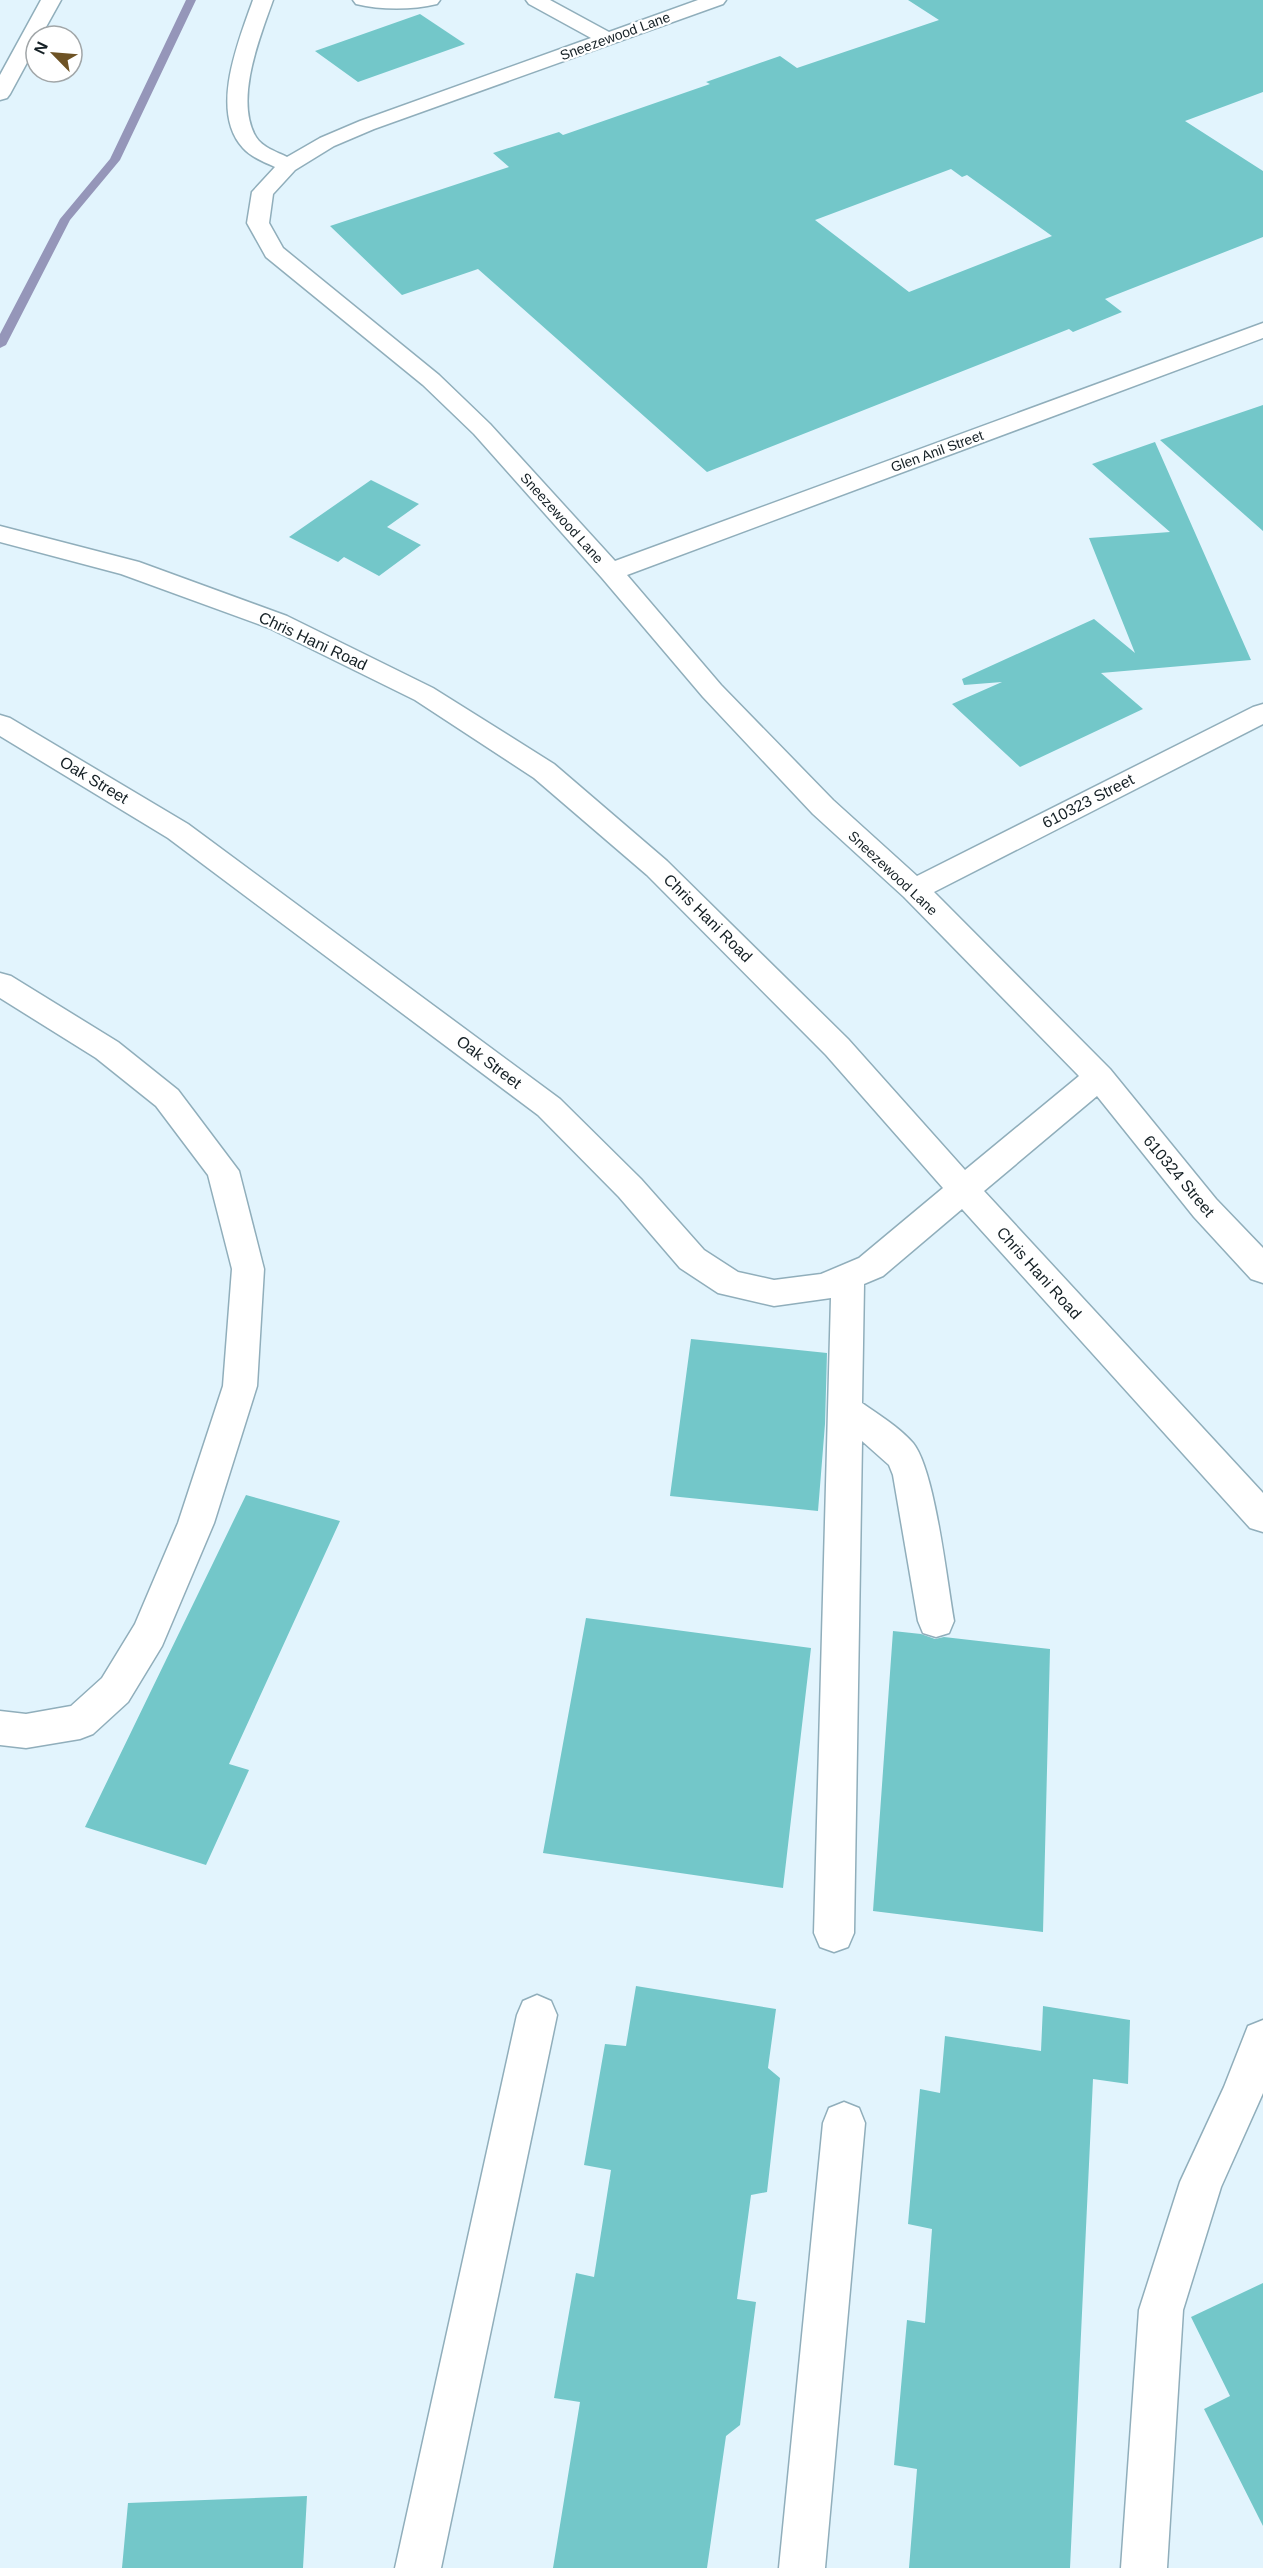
<svg xmlns="http://www.w3.org/2000/svg" width="1263" height="2568" font-family="Arial,sans-serif">
<rect width="100%" height="100%" fill="#e2f4fd"/>
<g fill="none" stroke-linecap="round" stroke-linejoin="round">
<!-- stream -->
<path fill="#9596b9" fill-rule="evenodd" d="M186 0H196L120 160 70 220 6 345 0 348V334L60 219 110 159Z"/>
</g>
<!-- building -->
<path fill="#73c7c9" fill-rule="evenodd" d="M908 0H1263V92L1185 121 1263 171V237L1105 299 1122 312 1073 332 1069 329 707 472 478 269 402 295 330 226 509 167 493 153 559 132 563 135 710 84 706 82 780 56 797 68 939 20ZM951 169 962 177 967 175 1052 236 909 292 815 220Z
M420 14 465 44 358 82 315 51Z
M1263 405V531L1160 440Z
M1155 442 1251 660 1101 673 1143 709 1020 767 952 704 1002 682 964 685 962 679 1094 619 1135 653 1089 538 1170 532 1092 464Z
M371 480 419 504 387 527 421 545 379 576 344 557 338 562 289 537Z
M691 1339 827 1353 825 1424 818 1511 670 1496Z
M246 1495 340 1521 229 1764 249 1770 206 1865 85 1827Z
M586 1618 811 1648 783 1888 543 1853Z
M893 1631 921 1634 935 1639 944 1637 1050 1649 1043 1932 873 1911Z
M636 1986 776 2009 768 2068 780 2078 767 2192 751 2195 737 2299 756 2302 740 2425 726 2436 707 2568H553L580 2402 554 2398 576 2273 594 2277 611 2170 584 2165 605 2044 626 2046Z
M1043 2006 1130 2020 1128 2084 1093 2079 1070 2568H909L917 2469 894 2465 907 2320 925 2323 932 2229 908 2224 920 2089 940 2093 945 2036 1041 2051Z
M1263 2283V2526L1204 2409 1230 2396 1191 2317Z
M307 2496 303 2568H122L128 2503Z"/>
<g fill="none" stroke-linecap="round" stroke-linejoin="round">
<!-- minor casing -->
<g stroke="#90aebb" stroke-width="3">
<path id="minor" d="M253 0H273C260 37 234 100 256 137 262 147 277 152 287 157L320 138 360 121 591 38 529 4 526 0H550L609 32 698 0H726L723 4 374 129 334 146 295 170 273 194 269 223 283 248 439 375 490 424 615 561 1263 323V338L627 575 721 685 833 800 917 876 1253 707 1263 704V724L934 892 1110 1069 1216 1199 1263 1248V1283L1251 1279 1194 1217 1097 1096 984 1191 1263 1493V1532L1250 1528 962 1209 883 1276 864 1284 862 1403C879 1415 899 1427 913 1443 935 1470 947 1582 954 1621L949 1633 936 1637 923 1633 918 1621 893 1475 889 1465 862 1441 854 1933 848 1947 834 1952 820 1947 814 1933 831 1298 774 1306 718 1293 680 1268 619 1197 538 1115 168 838 0 736V715L10 718 188 824 560 1099 641 1179 704 1250 738 1272 774 1280 821 1274 859 1258 943 1188 826 1055 647 875 534 778 415 700 269 628 121 574 0 542V526L139 562 287 616 433 688 554 764 667 861 848 1039 965 1170 1079 1076 904 897 813 814 703 697 602 578 474 434 423 385 266 257 247 223 252 192 275 167C264 162 251 157 243 148 209 111 239 40 253 0Z
M353 0H440L437 4C412 10 381 10 356 4Z
M0 973 11 976 118 1042 178 1090 239 1171 264 1269 257 1386 214 1523 162 1646 128 1702 93 1734 80 1739 26 1748 0 1745V1711L26 1714 71 1706 102 1678 135 1624 178 1523 223 1386 232 1269 208 1175 156 1106 96 1058 0 998Z
M537 1995 551 2001 557 2015 441 2568H395L517 2015 523 2001Z
M1263 2020V2093L1221 2187 1183 2310 1167 2568H1121L1139 2310 1180 2182 1224 2087 1248 2026Z
M844 2102 859 2108 865 2123 825 2568H779L823 2123 829 2108Z"/>
</g>
<!-- highway casing -->
<g stroke="#90aebb" stroke-width="3">
<path id="highway" d="M41 0H61L41 36H36V46L10 94 7 98 0 100V75Z"/>
</g>
<!-- minor -->
<use href="#minor" fill="#fff" fill-rule="evenodd"/>
<!-- highway -->
<use href="#highway" fill="#fff" fill-rule="evenodd"/>
</g>
<g text-anchor="middle" dominant-baseline="central" stroke-width="4.5" stroke-linejoin="round" paint-order="stroke">
<!-- far-street labels -->
<g font-size="14" fill="#152025" stroke="#fff">
<text transform="translate(615 36) rotate(-20)">Sneezewood Lane</text>
<text transform="translate(937 451) rotate(-20)">Glen Anil Street</text>
<text transform="translate(562 518) rotate(48)">Sneezewood Lane</text>
<text transform="translate(893 873) rotate(43)">Sneezewood Lane</text>
</g>
<!-- street labels -->
<g font-size="16" fill="#152025" stroke="#fff">
<text transform="translate(313 641) rotate(25)">Chris Hani Road</text>
<text transform="translate(94 780) rotate(31)">Oak Street</text>
<text transform="translate(1088 801) rotate(-27)">610323 Street</text>
<text transform="translate(708 918) rotate(45)">Chris Hani Road</text>
<text transform="translate(489 1062) rotate(37)">Oak Street</text>
<text transform="translate(1179 1176) rotate(50)">610324 Street</text>
<text transform="translate(1039 1273) rotate(48)">Chris Hani Road</text>
</g>
</g>
<!-- north arrow -->
<g transform="translate(54 54) rotate(295)"><circle r="28" fill="#ffffff" stroke="#a1a6a8" stroke-width="1.5"/>
<path d="M0-4.5L10 22L0 15L-10 22Z" fill="#6e5325"/>
<text y="-9" font-size="16" font-weight="bold" text-anchor="middle" fill="#152025">N</text>
</g>
</svg>
